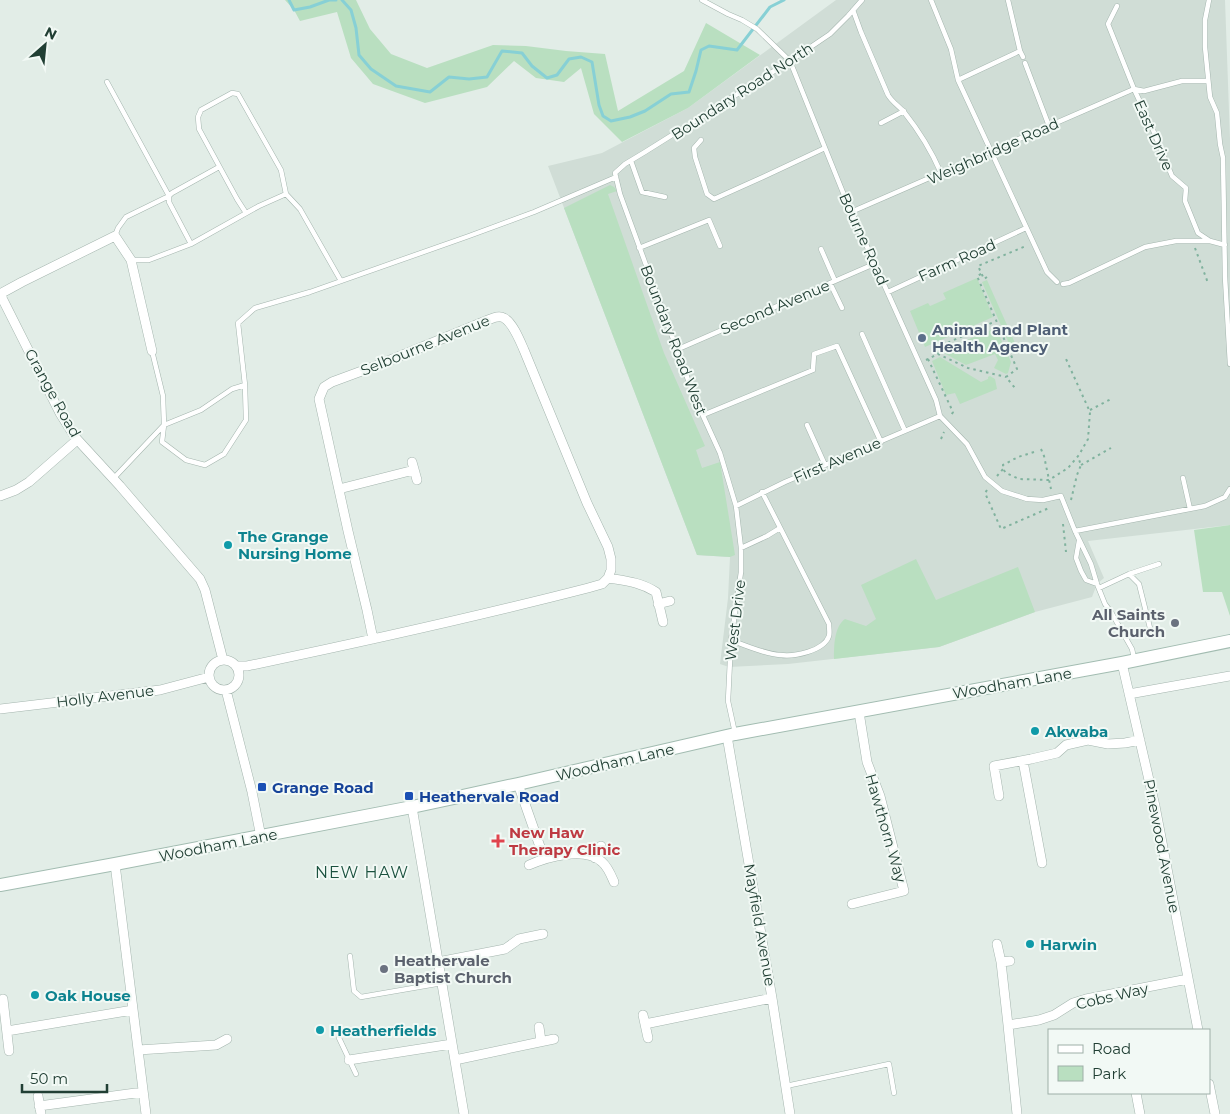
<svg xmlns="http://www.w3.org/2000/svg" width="1230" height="1114" font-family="Montserrat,sans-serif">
<rect width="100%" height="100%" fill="#e2ede7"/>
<!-- built -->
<path fill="#d0ddd6" d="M836 0H1225L1230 139V525L1088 541 1104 578 1097 584 1092 597 1035 612 939 647 788 664 729 667 720 664 728 598 730 557 697 555 548 166 602 153 688 108Z"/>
<!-- green -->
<path fill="#b9dfc0" d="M285 0H356L370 29 391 54 427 68 493 45 526 46 566 51 605 54 618 111 684 71 706 23 760 55 688 108 622 142 594 114 581 68 564 82 536 78 514 61 487 87 425 103 373 84 351 58 337 12 300 21 294 10Z
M610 185 614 187 617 191 608 194 664 353 705 446 696 450 702 468 720 462 735 555 730 557 697 555 564 208Z
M977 278 993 317 925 347 910 311 928 303 930 306 946 299 943 293Z
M987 280 1015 343 1010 346 982 282Z
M996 328 1011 362 1008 373 1006 374 994 368 998 360 995 354 966 365 940 351Z
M940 357 981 382 988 379V377L990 376 995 379 997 389 960 404 955 393 946 395 932 361Z
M1230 525V616L1222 592H1203L1194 530Z
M916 559 936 600 1018 567 1035 612 939 647 834 659C834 646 834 627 845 619L866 626 876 619 861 585Z"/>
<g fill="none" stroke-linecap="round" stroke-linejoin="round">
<!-- stream -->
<path stroke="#87d0d5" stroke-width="3" d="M289 0 294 10 310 7 329 0H336
M342 0 351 10 356 28 359 55 371 69 396 86 430 92 449 77 469 79 487 77 502 51 522 53 532 66 547 78 557 75 569 59 581 57 592 62 599 105 603 116 611 121 630 117 645 111 671 94 689 92 696 71 701 50 709 46 737 50 770 7 784 0"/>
<!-- lane casing -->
<g stroke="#a4b5ae" stroke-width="5.5">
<path id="lane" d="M702 0 728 14 742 20 757 29 790 61 846 200 936 400 940 416
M931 0 951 49 958 80 1047 272 1057 282
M1008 0 1020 51 1023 57
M1209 0 1205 20V47L1210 97 1217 113 1220 144 1223 158 1225 277 1230 364
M1117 6 1108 24 1134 89 1153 130 1172 176 1186 188 1185 201 1198 233 1210 241 1225 245
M853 10 861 32 888 95C892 102 899 106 904 112 920 132 931 150 941 173
M1025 63 1049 126
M958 80 1020 51
M107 82 169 196 126 217 118 228 115 236
M1134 89 1144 91 1182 81H1208
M881 123 904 111
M701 140 694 148 695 157 707 194 714 199 763 177 825 148
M631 161 642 192 665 197
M851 212 1134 89
M246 213 237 199 199 129 198 117 201 110 232 93 238 94 281 170 286 194
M191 244 169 202V196L172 193 219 167
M639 248 709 220 720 246
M821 249 835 281
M131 260H149L191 244 259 206 286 194 300 209 341 281
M830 283 842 308
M1063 284 1069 283 1145 247 1176 241H1209
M888 292 1026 228
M862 334 905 431
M676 350 874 264
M245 385 246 420 224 454 205 465 186 460 162 442 164 425 201 410 232 389 245 385 238 323 255 308 310 292 469 236 534 212 616 177
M703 415 813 370 814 354 837 346 881 442
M940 416 967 444 985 477 1002 491 1027 499 1043 500 1061 496 1075 531 1091 564 1097 584 1105 604 1111 612 1132 649 1134 658
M807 425 825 465
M1183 478 1190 509
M113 479 164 425 163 396 152 351
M736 506 785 482 940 416
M1075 531 1205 506 1225 497 1230 489
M1079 541 1076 558 1081 571 1086 580 1097 584
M741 548 767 536 780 528
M1129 574 1139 584 1151 632
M1099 588 1129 574 1159 564
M731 640C746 646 765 654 780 655 794 657 824 651 829 636 830 633 829 628 829 624L762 492
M735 733 728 701 731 640 741 572V548L736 506 720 453 694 396 620 194 615 173 625 164 645 152 790 61 830 34 848 16 862 0
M350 956 354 991 361 997 442 983
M339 1038 356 1074
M786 1086 889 1064 894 1093"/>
</g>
<!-- street casing -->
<g stroke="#a4b5ae" stroke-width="10">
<path id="street" d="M0 294 60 413 75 437 120 486 200 579 205 590 223 660
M0 294 22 282 115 236 131 260 152 351
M412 462 417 480
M339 489 414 470
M0 496 16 490 29 482 77 440
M608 578C626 581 640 582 656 592L663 622
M658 604 670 601
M209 675a15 15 0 1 1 30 0a15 15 0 1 1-30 0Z
M1122 663 1155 806 1198 1030
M236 666H247C362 642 475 617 588 588L602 584 608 578 611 570V559L608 547 587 503 524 350C520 341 513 323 504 318 499 315 493 318 488 320L378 365 332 382 324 387 319 399 348 531 367 610 373 639
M226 690 252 792 261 837
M1129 694 1230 676
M0 709 160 690 209 677
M727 736 772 998 790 1114
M1023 761 1042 863
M518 784 544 858
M999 796 994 766 1031 759 1057 753 1066 745 1088 740 1108 744 1125 743 1140 740
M412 807 464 1114
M595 858 601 846
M115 864 146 1114
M529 865C547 857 585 846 602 862 608 867 611 875 614 882
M852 904 904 891 880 796 867 762 859 712
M997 944 1001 962
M1010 961 1001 962 1008 1025 1039 1020 1054 1015 1073 1003 1086 999 1188 979
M438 962 505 949 519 939 543 934
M3 999 9 1051
M643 1015 648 1038
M645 1024 772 998
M1008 1025 1017 1114
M539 1027 541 1041
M7 1031 133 1010
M138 1050 216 1045 227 1039
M349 1060 452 1044
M455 1060 554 1039
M1209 1084 1215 1114
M1136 1093 1140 1114
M38 1096 41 1114
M39 1106 143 1092"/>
</g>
<!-- secondary casing -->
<g stroke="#a2bcb1" stroke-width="14">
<path id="secondary" d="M0 885 115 864 412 807 518 784 735 734 1122 663 1230 641"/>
</g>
<!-- path -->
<path stroke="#80b29e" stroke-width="2" stroke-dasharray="2.5 4" stroke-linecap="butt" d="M1195 248 1208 283
M981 274 977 276 1017 369 1006 377 1015 388
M987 277 984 279 978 266 1026 246
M938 354 936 348 996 321
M928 359 953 412 951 416
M926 360 938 354 968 368 1006 377
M1090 410 1113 398
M941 439 944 432
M1041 449 1044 456 1051 489
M1034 452 1018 457 1003 465V469L1006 473 1019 479 1049 480 1068 468 1079 455 1088 439 1090 412 1066 359
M1081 465 1111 448
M997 476 1003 469
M987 490 985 493 1001 529 1049 508
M1071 500 1077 475 1081 465 1078 457
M1063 524 1066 552"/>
<!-- lane -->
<use href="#lane" stroke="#fff" stroke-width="4.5"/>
<!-- street -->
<use href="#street" stroke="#fff" stroke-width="9"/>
<!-- secondary -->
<use href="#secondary" stroke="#fff" stroke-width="12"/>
</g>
<!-- markers -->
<circle fill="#5c6f8a" stroke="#f2f9f5" stroke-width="2" cx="922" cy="338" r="5"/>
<g fill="#0f9aa8" stroke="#f2f9f5" stroke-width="2">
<circle cx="228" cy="545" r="5"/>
<circle cx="1035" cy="731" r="5"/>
<circle cx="1030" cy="944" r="5"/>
<circle cx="35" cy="995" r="5"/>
<circle cx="320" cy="1030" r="5"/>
</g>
<g fill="#6b7280" stroke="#f2f9f5" stroke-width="2">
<circle cx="1175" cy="623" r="5"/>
<circle cx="384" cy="969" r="5"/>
</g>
<g fill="#1a4fb4" stroke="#f2f9f5" stroke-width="2">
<rect x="257" y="782" width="10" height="10" rx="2.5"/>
<rect x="404" y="791" width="10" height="10" rx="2.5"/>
</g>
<path fill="#e0444e" stroke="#f2f9f5" stroke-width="2" d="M495.5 833.5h5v5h5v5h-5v5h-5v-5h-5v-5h5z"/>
<g text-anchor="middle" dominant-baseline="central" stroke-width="4" stroke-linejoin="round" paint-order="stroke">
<!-- street labels -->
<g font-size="15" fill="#213f34" stroke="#f2f9f5">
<text transform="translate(742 91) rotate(-33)">Boundary Road North</text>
<text transform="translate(1154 135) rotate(66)">East Drive</text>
<text transform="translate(993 151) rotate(-24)">Weighbridge Road</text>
<text transform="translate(864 239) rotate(66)">Bourne Road</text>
<text transform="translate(957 260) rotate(-24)">Farm Road</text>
<text transform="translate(775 307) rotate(-23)">Second Avenue</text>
<text transform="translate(674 340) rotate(69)">Boundary Road West</text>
<text transform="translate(425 345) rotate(-22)">Selbourne Avenue</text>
<text transform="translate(53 393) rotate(61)">Grange Road</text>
<text transform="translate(837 460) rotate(-23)">First Avenue</text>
<text transform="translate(735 620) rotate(-83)">West Drive</text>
<text transform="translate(1012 683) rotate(-10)">Woodham Lane</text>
<text transform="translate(105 696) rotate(-7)">Holly Avenue</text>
<text transform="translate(615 762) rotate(-13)">Woodham Lane</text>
<text transform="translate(886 828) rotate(74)">Hawthorn Way</text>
<text transform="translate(218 845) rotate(-11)">Woodham Lane</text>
<text transform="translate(1162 846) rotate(79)">Pinewood Avenue</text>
<text transform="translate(760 925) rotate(80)">Mayfield Avenue</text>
<text transform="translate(1112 996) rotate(-13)">Cobs Way</text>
</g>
<!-- service labels -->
<g font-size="15" font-weight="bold" fill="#4e5e75" stroke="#f2f9f5" text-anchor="start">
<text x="932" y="329">Animal and Plant<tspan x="932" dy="17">Health Agency</tspan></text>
</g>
<!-- culture labels -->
<g font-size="15" font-weight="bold" fill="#0d838f" stroke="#f2f9f5" text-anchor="start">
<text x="238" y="536">The Grange<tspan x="238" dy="17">Nursing Home</tspan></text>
<text x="1045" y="731">Akwaba</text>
<text x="1040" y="944">Harwin</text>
<text x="45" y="995">Oak House</text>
<text x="330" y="1030">Heatherfields</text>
</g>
<!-- worship labels -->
<g font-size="15" font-weight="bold" fill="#5b616d" stroke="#f2f9f5" text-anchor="end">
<text x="1165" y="614">All Saints<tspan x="1165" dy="17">Church</tspan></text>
<text x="394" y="960" text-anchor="start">Heathervale<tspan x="394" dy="17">Baptist Church</tspan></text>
</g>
<!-- transit labels -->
<g font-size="15" font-weight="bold" fill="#164399" stroke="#f2f9f5" text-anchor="start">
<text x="272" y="787">Grange Road</text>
<text x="419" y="796">Heathervale Road</text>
</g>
<!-- health labels -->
<g font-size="15" font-weight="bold" fill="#be3a42" stroke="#f2f9f5" text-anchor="start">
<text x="509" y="832">New Haw<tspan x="509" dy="17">Therapy Clinic</tspan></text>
</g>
<!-- neighbourhood labels -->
<g font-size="16" letter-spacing="1" fill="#1b523f" stroke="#f2f9f5">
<text x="362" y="872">NEW HAW</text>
</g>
</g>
<!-- legend -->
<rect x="1048" y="1029" width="162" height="65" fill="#f2f9f5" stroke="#9eafa8"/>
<rect x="1058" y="1045" width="25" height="8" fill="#ffffff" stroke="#9eafa8"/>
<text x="1092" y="1054" font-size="15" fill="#213f34">Road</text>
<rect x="1058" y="1066" width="25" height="15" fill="#b9dfc0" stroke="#9eafa8"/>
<text x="1092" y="1079" font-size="15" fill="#213f34">Park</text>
<!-- north arrow -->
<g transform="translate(45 45) rotate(27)" stroke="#f2f9f5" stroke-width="4" paint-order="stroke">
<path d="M0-4L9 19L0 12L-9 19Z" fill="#213f34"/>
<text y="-8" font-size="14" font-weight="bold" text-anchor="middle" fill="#213f34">N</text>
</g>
<!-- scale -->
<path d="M22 1084v8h85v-8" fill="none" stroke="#213f34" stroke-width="2.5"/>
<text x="30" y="1084" font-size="15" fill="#213f34" stroke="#f2f9f5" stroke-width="4" paint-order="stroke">50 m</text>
</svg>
